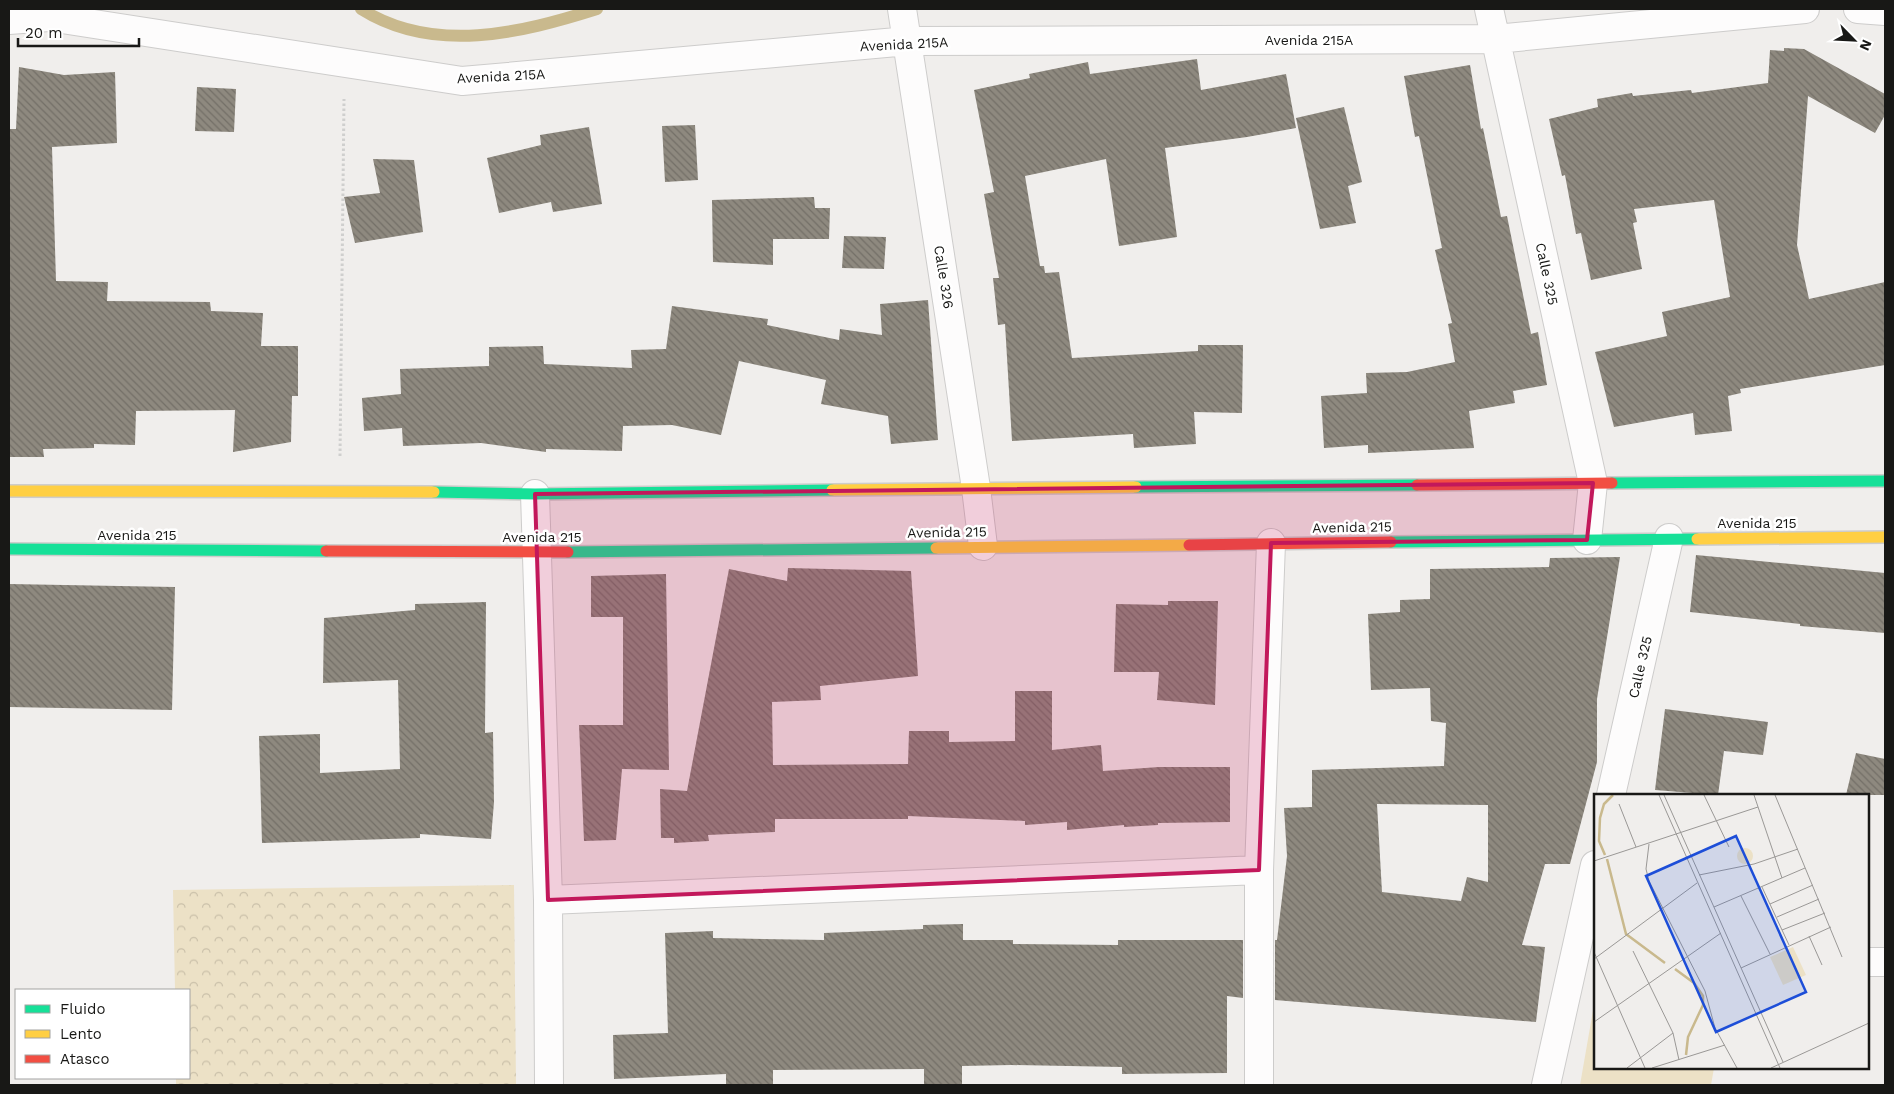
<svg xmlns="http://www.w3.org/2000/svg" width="1894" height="1094" font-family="'Work Sans',sans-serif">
<defs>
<pattern id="park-crowns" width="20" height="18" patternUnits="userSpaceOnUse" patternTransform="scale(1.25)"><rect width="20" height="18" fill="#ece1c6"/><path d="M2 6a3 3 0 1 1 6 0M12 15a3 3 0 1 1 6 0" fill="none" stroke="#cac0a9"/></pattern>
<pattern id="building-back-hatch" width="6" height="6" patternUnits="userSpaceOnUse" patternTransform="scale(1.25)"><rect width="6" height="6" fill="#8e897f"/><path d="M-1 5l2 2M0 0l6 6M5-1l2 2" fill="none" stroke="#736f67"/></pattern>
</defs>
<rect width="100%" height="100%" fill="#f0eeec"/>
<!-- park -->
<path fill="url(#park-crowns)" d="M514 885 516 1085H176V1078H189V990H175L173 890Z"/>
<!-- pitch -->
<path fill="#ece1c6" d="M1595 999V1068H1714L1711 1085H1580Z"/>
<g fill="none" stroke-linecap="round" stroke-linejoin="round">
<!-- stream -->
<path stroke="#c9b98d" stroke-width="12" d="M361 9C434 55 521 33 597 9"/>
</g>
<!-- building -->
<path fill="url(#building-back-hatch)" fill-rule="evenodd" d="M1784 48 1804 49 1885 94V115L1875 133 1808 96 1797 245 1809 299 1885 282V365L1740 389 1741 393 1728 396 1732 431 1695 435 1693 413 1614 427 1595 352 1667 336 1662 312 1730 297 1714 200 1634 209 1637 222 1633 223 1642 269 1591 280 1581 233 1576 234 1565 175 1562 176 1549 119 1598 107 1597 99 1632 93 1633 96 1691 90 1692 93 1768 83 1770 50 1784 51Z
M1197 59 1201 90 1286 74 1296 128 1247 137 1165 148 1177 237 1119 246 1106 159 1025 176 1040 266H1044L1045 273 1059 272 1072 358 1198 351V345H1243L1242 413 1194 412 1196 444 1134 448 1133 434 1012 441 1005 324 998 325 993 278H999L984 194 994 192 974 90 1030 78 1029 74 1088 62 1090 74Z
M1470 65 1481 129 1483 128 1501 217 1507 216 1531 334 1538 332 1547 385 1513 391 1515 403 1469 411 1474 448 1368 453V445L1324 448 1321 396 1367 393 1366 373 1407 372 1455 362 1448 324 1452 323 1435 250 1442 248 1419 136 1415 137 1404 76Z
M19 67 64 75 115 72 117 143 52 147 56 281 108 282 107 301 210 302 211 311 263 313 261 346H298V396H292L291 442 233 452 235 410 136 411 135 445 94 444V448L43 449 44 457H9V129H16Z
M197 87 236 89 234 132 195 131Z
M1344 107 1362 182 1348 186 1356 223 1320 229 1296 118Z
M695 125 698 180 665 182 662 126Z
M589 127 602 204 553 212 551 202 499 213 487 158 541 145 540 135Z
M373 159 414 160 423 232 355 243 344 197 380 193Z
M814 197 815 208H830L829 239H773V265L713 262 712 200Z
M844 236 886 237 884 269 842 268Z
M928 300 938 440 891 444 888 416 821 404 826 380 739 361 721 435 672 425 623 426 622 451 546 449V452L481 443 403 446 402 428 364 431 362 398 401 394 400 369 489 366V347L543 346 544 364 632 368 631 350 666 349 672 306 768 319 767 325 839 340 840 329 882 335 880 304Z
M1696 555 1885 573V633L1800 626V624L1690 612Z
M1620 557 1597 699V762L1570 864H1545L1522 945 1545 947 1536 1022 1275 1000V940H1277L1287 856 1284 808 1312 807V770L1444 766 1446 723 1431 721 1430 688 1371 690 1368 614 1400 612V600L1430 599V569L1549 567 1550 558ZM1377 804 1488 805V882L1467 877 1461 901 1382 892Z
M788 568 911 571 918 676 820 686 821 700 772 702 773 765 908 764 909 731H949V742L1015 741V691H1052V750L1101 745 1103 771 1159 767H1230V822L1158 823V825L1124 827V825L1067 830V822L1025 825V821L908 816V819H775V832L708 835 709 841 674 843V838H661L660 789 687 791 729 569 787 581Z
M666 574 669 770 622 769 616 840 584 841 579 725H623V617H591V576Z
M9 584 175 587 172 710 9 707Z
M1168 601H1218L1215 705 1157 700 1159 672H1114L1116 604 1168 605Z
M486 602 485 733 493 732 494 802 491 839 420 834V838L262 843 259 736 320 734V773L400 769 398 680 323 683 324 618 415 610V604Z
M1665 709 1768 722 1763 755 1724 751 1718 795 1655 790Z
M1856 753 1885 759V795H1846Z
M963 924V940H1013V944L1118 945V940H1243V998L1227 996V1073L1122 1074V1067L1011 1065 962 1066V1085H924V1069L773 1070V1085H726V1074L614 1079 613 1035 668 1033 665 933 713 931V938L824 940V933L923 929V925Z"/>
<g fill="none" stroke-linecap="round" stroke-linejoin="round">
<!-- street casing -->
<g stroke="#cdcccb" stroke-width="30">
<path id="street" d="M902 9 976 488 983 546
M1489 9 1593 483 1587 540
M1858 9 1885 11
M9 20 49 17 462 81 908 41 1496 39 1805 9
M535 494 548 900 549 1085
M1611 795 1669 538
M548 900 1259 870
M1868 962H1885
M1259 1085V870L1271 543
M1546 1085 1595 865"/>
</g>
<!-- fast casing -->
<g stroke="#cdcccb" stroke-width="14">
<path id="fast" d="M1612 483 1885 481
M1136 487 1417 485
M434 492 535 494 832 490
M1391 542 1697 539
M9 549 326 551
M568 552 936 548"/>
</g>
<!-- slow casing -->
<g stroke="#cdcccb" stroke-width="14">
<path id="slow" d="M832 490 1136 487
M9 491 434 492
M1697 539 1885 537
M936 548 1189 545"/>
</g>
<!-- jam casing -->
<g stroke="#cdcccb" stroke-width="14">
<path id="jam" d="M1417 485 1612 483
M1189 545 1391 542
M326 551 568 552"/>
</g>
<!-- path -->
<path stroke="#cfcfce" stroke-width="3" stroke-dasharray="2.5 2.5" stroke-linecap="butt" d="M340 456 344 99"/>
<!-- street -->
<use href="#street" stroke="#fdfcfc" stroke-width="28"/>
<!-- fast -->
<use href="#fast" stroke="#16e098" stroke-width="11"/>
<!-- slow -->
<use href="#slow" stroke="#ffcf43" stroke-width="11"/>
<!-- jam -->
<use href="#jam" stroke="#f24e42" stroke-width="11"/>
</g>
<!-- marked area -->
<path fill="#c2185b" fill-opacity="0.2" stroke="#c2185b" stroke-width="4" stroke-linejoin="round" d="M1593 483 1587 540 1271 543 1259 870 548 900 535 494Z"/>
<g text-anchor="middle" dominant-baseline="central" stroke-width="5" stroke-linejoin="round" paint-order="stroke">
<!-- street labels -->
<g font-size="14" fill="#181816" stroke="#fff">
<text x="1309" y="40">Avenida 215A</text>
<text transform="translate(904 44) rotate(-3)">Avenida 215A</text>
<text transform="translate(501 76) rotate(-3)">Avenida 215A</text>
<text transform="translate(1547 274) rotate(78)">Calle 325</text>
<text transform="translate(944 277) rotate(81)">Calle 326</text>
<text x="1757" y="523">Avenida 215</text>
<text transform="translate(1352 527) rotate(-1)">Avenida 215</text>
<text transform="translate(947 532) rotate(-1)">Avenida 215</text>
<text x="137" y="535">Avenida 215</text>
<text x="542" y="537">Avenida 215</text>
<text transform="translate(1640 667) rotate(-77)">Calle 325</text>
</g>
</g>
<!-- overview -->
<g transform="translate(1594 794)">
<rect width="275" height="275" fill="#f0eeec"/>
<path d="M199 153 212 181 189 191 176 163Z" fill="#ece1c6"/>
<path d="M143 62a8 8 0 1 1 16 0a8 8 0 1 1-16 0Z" fill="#ece1c6"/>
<path fill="none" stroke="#c9b98d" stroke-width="2.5" d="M11 61 5 47 6 24 10 10 19 1M13 65 32 140 71 169M81 175 100 189 109 202V211L94 243 92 261"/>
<path fill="none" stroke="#9a9896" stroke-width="1" d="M65 1 186 274M70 1 189 268M110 1 135 53M160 1 188 84M181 1 248 163M25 10 42 53M55 50 52 75 55 87 111 197 121 234 143 274M0 67 164 13M105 81 160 70 204 55M168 93 195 151M147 102 176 160M176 110 219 91M120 113 211 74M183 123 225 105M188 136 231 119M215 142 228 171M39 157 79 239 85 266M0 158 51 274M0 165 103 89M147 174 237 133M0 228 127 139M33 274 79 239M58 274 131 251M177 274 275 229"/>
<path fill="#1d4ed8" fill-opacity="0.15" stroke="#1d4ed8" stroke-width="2.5" d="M142 42 212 198 122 238 52 82Z"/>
<rect width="275" height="275" fill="none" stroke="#181816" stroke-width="2.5"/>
</g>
<!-- border -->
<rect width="1894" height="1094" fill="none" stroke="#181816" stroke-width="20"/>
<!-- legend -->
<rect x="15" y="989" width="175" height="90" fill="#ffffff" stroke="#a3a3a2"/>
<rect x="25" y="1005" width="25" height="8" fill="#16e098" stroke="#a3a3a2"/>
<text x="60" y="1014" font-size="15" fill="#181816">Fluido</text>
<rect x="25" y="1030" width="25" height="8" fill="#ffcf43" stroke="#a3a3a2"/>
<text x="60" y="1039" font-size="15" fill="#181816">Lento</text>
<rect x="25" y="1055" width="25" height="8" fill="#f24e42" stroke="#a3a3a2"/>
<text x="60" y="1064" font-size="15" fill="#181816">Atasco</text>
<!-- north arrow -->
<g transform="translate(1854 40) rotate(114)" stroke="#ffffff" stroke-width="4" paint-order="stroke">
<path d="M0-4L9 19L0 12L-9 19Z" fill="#181816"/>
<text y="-8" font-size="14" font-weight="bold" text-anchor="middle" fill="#181816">N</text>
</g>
<!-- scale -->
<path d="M18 38v8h121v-8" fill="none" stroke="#181816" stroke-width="2.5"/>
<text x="25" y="38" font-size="15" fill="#181816" stroke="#ffffff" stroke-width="4" paint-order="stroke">20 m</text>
</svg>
